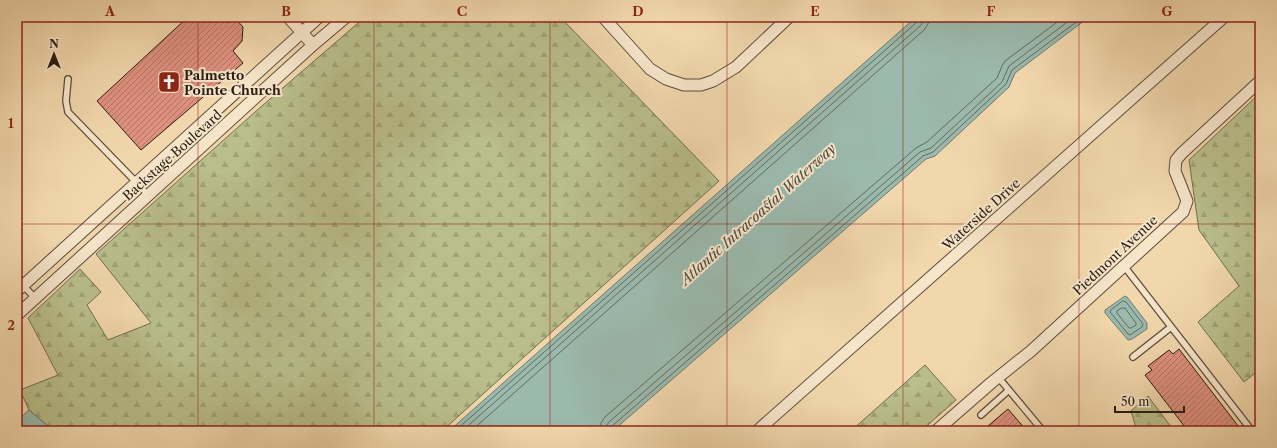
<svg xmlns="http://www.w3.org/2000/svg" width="1277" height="448" font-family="'Libre Caslon Text',serif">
<defs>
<pattern id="forest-firs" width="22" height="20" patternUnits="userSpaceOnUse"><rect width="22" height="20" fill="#b9be8b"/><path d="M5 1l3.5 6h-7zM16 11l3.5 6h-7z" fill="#9fa377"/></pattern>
<pattern id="building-hatch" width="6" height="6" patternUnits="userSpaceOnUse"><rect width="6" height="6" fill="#df9180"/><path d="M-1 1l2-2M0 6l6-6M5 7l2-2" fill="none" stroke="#b57668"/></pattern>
</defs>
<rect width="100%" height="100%" fill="#f2d7ad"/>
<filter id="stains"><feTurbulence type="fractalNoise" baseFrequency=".005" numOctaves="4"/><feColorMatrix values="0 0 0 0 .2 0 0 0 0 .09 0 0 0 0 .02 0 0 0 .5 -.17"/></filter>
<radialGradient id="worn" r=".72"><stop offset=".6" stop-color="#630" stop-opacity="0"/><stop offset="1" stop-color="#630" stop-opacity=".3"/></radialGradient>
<!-- forest -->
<path fill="url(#forest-firs)" stroke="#706e4f" d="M365 17H560L719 181 442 431H54L29 410 20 390 58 375 28 318 80 269 101 292 87 305 108 340 151 323 96 254 255 112Z
M1260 93V369L1244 382 1198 322 1239 286 1199 230 1189 160Z
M925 365 956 400 921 431H851Z
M1148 396 1174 431H1137L1131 411Z"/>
<!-- water -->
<path fill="#9bb9ad" stroke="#6d7b6f" d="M916 17H1089L1015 73 1009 87 935 156 926 159 615 429 614 431H449Z
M1125 296 1127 297 1147 323V329L1132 339 1128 340 1105 313V310Z
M29 410 54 431H17V421Z"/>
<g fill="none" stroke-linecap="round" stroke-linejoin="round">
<!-- shore -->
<path stroke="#626b60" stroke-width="1" d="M1123 301 1126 302 1143 324 1142 327 1130 335 1128 334 1110 312 1111 310Z
M1122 308H1125L1136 323V325L1131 328H1129L1117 313V311Z
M455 431 917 22 919 17
M462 431 920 26 923 22 924 17
M471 431 924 30 928 24 930 17
M600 431 601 423 605 417 916 148 927 142 997 78 1002 66 1005 61 1064 17
M606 431V426L609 422 920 152 931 148 1002 82 1009 66 1074 17
M611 431 612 426 923 156 933 152 1006 84 1012 70 1083 17"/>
</g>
<!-- building -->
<path fill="url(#building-hatch)" stroke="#281d13" d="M188 17H234L243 27 242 41 233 51 243 63 141 150 97 101Z
M1179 349 1242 431H1188L1145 375 1152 370 1148 366 1169 350 1173 354Z
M1008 409 1027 431H982Z"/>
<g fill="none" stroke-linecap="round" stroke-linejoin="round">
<!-- service casing -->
<g stroke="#5a4c3a" stroke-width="8">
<path id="service" d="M68 79 66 101 68 112 136 182 148 195
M1124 266 1252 431
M17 279 35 298
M1133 357 1171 327
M998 377 1043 431
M981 415 1009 390"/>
</g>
<!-- minor casing -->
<g stroke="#5a4c3a" stroke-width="13">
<path id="minor" d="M288 17 313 45
M603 17 650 69 666 79 684 85H701L713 81 736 67 789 17
M17 291 319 17
M17 315 313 45 346 17
M757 431 1224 17
M936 431 991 383 1031 351 1183 212 1187 201 1175 171 1176 160 1182 153 1260 81"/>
</g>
<!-- service -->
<use href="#service" stroke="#f7e5ca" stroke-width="5.5"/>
<!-- minor -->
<use href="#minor" stroke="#f7e5ca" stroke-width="11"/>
</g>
<!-- grid -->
<path fill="none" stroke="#8f2418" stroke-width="1" stroke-opacity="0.55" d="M198 17V431M374 17V431M550 17V431M727 17V431M903 17V431M1079 17V431M17 224H1260"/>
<!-- icons -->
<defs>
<g id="church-square" transform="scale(1.15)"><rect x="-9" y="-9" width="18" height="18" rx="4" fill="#8f2418" stroke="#f7e5ca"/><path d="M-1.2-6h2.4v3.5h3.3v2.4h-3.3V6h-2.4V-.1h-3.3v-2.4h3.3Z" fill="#fff"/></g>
</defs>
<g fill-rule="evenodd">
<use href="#church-square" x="169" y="82"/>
</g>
<g text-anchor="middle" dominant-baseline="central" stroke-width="4" stroke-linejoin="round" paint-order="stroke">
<!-- poi labels -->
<g font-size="13" font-weight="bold" fill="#281d13" stroke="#f7e5ca" text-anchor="start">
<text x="184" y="75">Palmetto<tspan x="184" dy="15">Pointe Church</tspan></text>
</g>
<!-- street labels -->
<g font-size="13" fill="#281d13" stroke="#f7e5ca">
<text transform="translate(172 155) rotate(-42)">Backstage Boulevard</text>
<text transform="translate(981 214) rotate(-42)">Waterside Drive</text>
<text transform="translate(1115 255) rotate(-43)">Piedmont Avenue</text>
</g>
<!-- water labels -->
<g font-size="14" font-style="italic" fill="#4a4c41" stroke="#f7e5ca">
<text transform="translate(758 214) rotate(-42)">Atlantic Intracoastal Waterway</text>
</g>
</g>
<!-- margin -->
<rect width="1277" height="448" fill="none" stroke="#f2d7ad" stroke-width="44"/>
<!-- north arrow -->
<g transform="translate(54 54)" stroke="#f7e5ca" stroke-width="3" paint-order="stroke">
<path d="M0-3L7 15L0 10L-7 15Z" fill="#281d13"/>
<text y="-6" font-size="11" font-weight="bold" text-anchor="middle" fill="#281d13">N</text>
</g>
<!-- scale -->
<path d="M1115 406v6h69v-6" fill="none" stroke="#281d13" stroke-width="2"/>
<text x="1121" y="406" font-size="12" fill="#281d13" stroke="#f7e5ca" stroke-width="3" paint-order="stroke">50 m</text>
<rect x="22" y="22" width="1233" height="404" fill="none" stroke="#8f2418" stroke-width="1.5"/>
<g font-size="13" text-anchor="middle" font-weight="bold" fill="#8f2418">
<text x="110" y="16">A</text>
<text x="286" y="16">B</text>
<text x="462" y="16">C</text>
<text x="638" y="16">D</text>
<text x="815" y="16">E</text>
<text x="991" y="16">F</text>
<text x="1167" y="16">G</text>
<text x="11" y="128">1</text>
<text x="11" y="330">2</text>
</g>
<rect width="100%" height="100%" filter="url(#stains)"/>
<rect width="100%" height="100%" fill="url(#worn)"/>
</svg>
